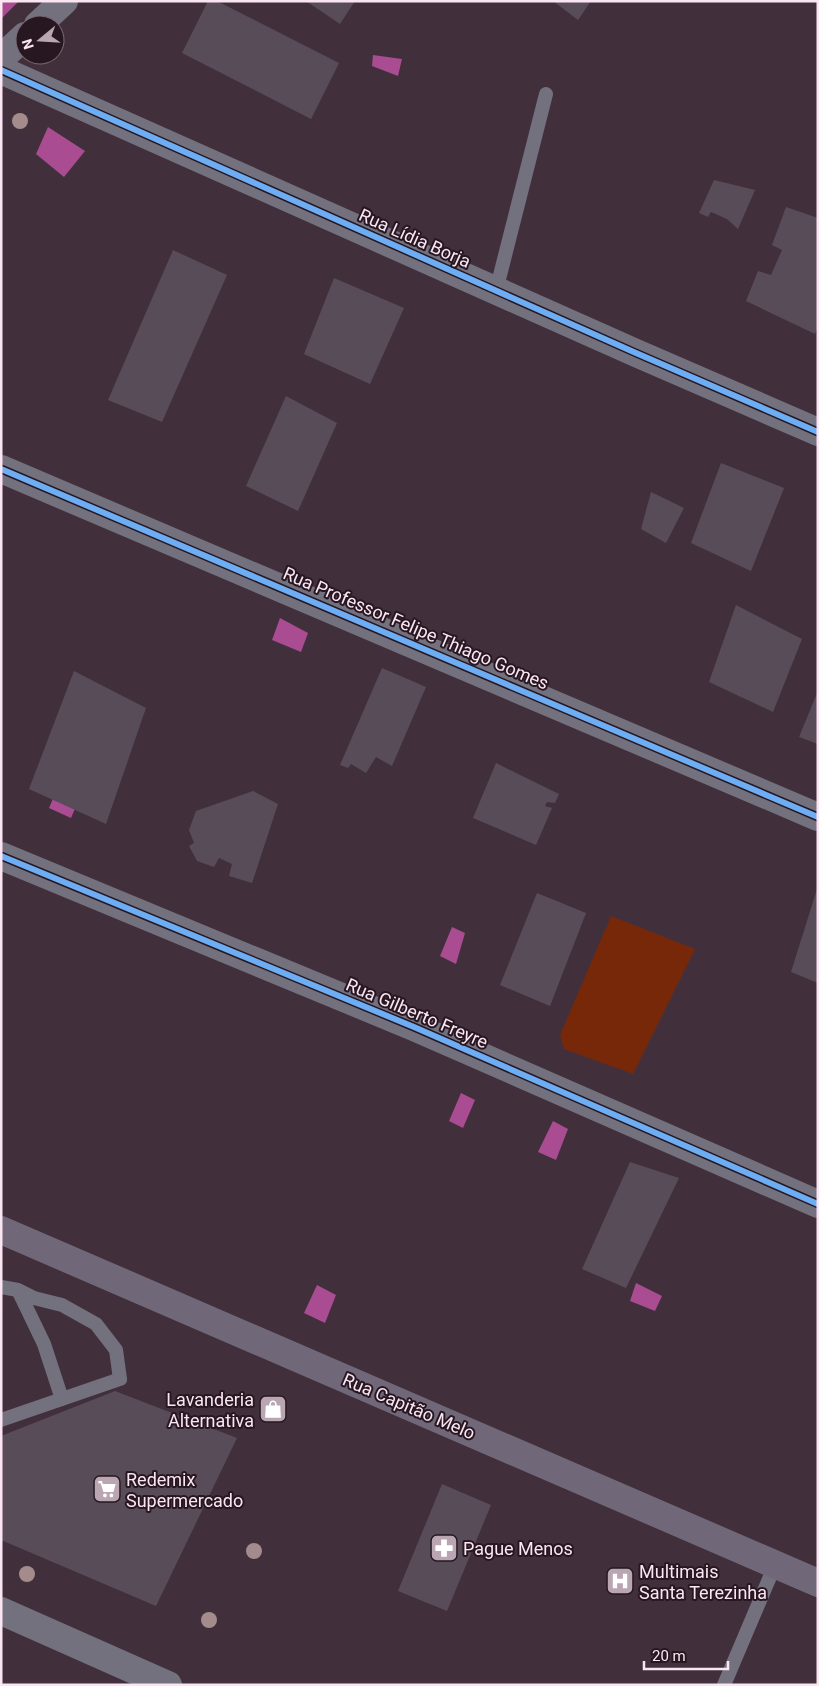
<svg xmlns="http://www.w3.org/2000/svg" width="819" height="1686" font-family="Roboto,sans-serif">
<rect width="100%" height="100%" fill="#41303c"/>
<!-- green -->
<path fill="#772809" d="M611 916 695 949 633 1074 564 1049 560 1035Z"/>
<!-- water -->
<path fill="#a94c91" d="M1 1H19L1 19Z
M373 55 402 59 398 76 372 66Z
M48 127 85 151 64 177 36 154Z
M280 618 308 633 301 652 272 640Z
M58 787 80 797 71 818 49 808Z
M452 927 465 933 456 964 440 956Z
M461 1093 475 1100 463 1128 449 1121Z
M553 1121 568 1129 556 1160 538 1152Z
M636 1283 662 1296 655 1311 630 1301Z
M317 1285 336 1295 325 1323 304 1313Z"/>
<!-- building -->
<path fill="#584c58" d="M208 1H217L339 63 311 119 182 53Z
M306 1H355L340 24Z
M553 1H591L578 20Z
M714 180 755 190 738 229 727 219 711 212 708 217 699 213Z
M786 207 818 218V327L815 334 746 301 758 271 771 275 782 250 772 245Z
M173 250 227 275 162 422 108 400Z
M334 278 404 308 370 384 304 354Z
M286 396 337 423 298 511 246 486Z
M721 463 784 488 751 571 691 543Z
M651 492 684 508 666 543 641 529Z
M736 605 802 639 773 712 709 682Z
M382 668 426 687 392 766 376 757 366 773 351 764 348 768 340 765Z
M74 671 146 708 106 824 29 789Z
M818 691V744L799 737Z
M496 763 559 794 555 803 547 802 545 806 552 808 536 845 473 818Z
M253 791 278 804 252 883 229 876 232 864 219 858 214 867 197 861 189 846 194 843 189 830 196 811Z
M817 889H818V983L791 972Z
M537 893 586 913 550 1006 500 985Z
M630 1162 679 1178 626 1288 582 1269Z
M115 1391 237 1438 156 1606 1 1540V1436Z
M442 1484 491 1505 447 1611 398 1591Z"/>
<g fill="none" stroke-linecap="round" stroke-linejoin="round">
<!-- lane -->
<path stroke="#74717f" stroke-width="14" d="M496 291 546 94
M1 1287 18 1290 44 1344 62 1399
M1 1420 120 1379 116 1350 96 1324 62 1305 34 1298 18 1290
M724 1685 775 1565"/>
<!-- street -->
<path stroke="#74717f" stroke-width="28" d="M38 25 64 1
M1 58 25 36
M1 70 636 353 818 432
M1 469 818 817
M1 856 414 1027 818 1204
M1 1611 168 1685"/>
<!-- secondary -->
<path stroke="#706878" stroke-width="28" d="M1 1230 818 1583"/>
<!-- cycleway casing -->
<g stroke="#261721" stroke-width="9">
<path id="cycleway" d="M1 70 636 353 818 432
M1 469 818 817
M1 856 414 1027 818 1204"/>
</g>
<!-- cycleway -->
<use href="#cycleway" stroke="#6dadf4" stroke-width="6"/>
</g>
<!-- trees -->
<g fill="#a58c8c">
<circle cx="20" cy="121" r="8"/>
<circle cx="254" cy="1551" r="8"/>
<circle cx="27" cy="1574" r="8"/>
<circle cx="209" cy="1620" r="8"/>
</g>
<!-- icons -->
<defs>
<g id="shop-square" transform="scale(1.4375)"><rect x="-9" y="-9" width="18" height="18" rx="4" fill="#baa6b3" stroke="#261721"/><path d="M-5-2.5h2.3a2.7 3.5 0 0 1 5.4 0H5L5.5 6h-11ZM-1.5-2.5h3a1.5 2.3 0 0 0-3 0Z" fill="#fff"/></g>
<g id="supermarket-square" transform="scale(1.4375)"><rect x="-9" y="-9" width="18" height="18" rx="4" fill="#baa6b3" stroke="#261721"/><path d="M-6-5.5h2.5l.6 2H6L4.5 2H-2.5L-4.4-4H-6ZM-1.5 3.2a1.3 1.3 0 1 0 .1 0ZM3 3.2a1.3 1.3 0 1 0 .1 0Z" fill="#fff"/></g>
<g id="pharmacy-square" transform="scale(1.4375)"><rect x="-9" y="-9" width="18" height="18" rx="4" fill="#baa6b3" stroke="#261721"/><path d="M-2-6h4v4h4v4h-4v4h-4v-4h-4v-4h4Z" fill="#fff"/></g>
<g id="hospital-square" transform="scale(1.4375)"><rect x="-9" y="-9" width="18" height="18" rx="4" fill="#baa6b3" stroke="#261721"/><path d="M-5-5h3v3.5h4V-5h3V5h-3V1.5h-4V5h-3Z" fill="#fff"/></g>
</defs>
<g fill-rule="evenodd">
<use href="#shop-square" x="273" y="1409"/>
<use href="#supermarket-square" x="107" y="1489"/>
<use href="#pharmacy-square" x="444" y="1548"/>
<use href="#hospital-square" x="620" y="1581"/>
</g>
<g text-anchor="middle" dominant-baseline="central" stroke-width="4" stroke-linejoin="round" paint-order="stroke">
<!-- street labels -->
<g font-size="18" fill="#fbe5f3" stroke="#261721">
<text transform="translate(415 238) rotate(24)">Rua Lídia Borja</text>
<text transform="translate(416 628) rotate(23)">Rua Professor Felipe Thiago Gomes</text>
<text transform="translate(417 1013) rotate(23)">Rua Gilberto Freyre</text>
<text transform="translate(409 1406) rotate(23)">Rua Capitão Melo</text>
</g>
<!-- poi labels -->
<g font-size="18" fill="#fbe5f3" stroke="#261721" text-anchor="start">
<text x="254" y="1399" text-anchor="end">Lavanderia<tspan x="254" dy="21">Alternativa</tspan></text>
<text x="126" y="1479">Redemix<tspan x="126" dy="21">Supermercado</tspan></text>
<text x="463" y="1548">Pague Menos</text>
<text x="639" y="1571">Multimais<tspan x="639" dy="21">Santa Terezinha</tspan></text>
</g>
</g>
<!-- border -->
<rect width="819" height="1686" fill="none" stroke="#fbe5f3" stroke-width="5"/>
<!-- north arrow -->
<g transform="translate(40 40) rotate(252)"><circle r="24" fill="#261721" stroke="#7b6975"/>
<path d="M0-4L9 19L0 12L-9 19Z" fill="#baa6b3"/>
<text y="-8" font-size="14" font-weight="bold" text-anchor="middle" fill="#fbe5f3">N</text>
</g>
<!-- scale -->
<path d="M644 1661v8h84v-8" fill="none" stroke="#fbe5f3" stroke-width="2.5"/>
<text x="652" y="1661" font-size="15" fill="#fbe5f3" stroke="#261721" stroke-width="4" paint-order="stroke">20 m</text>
</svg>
